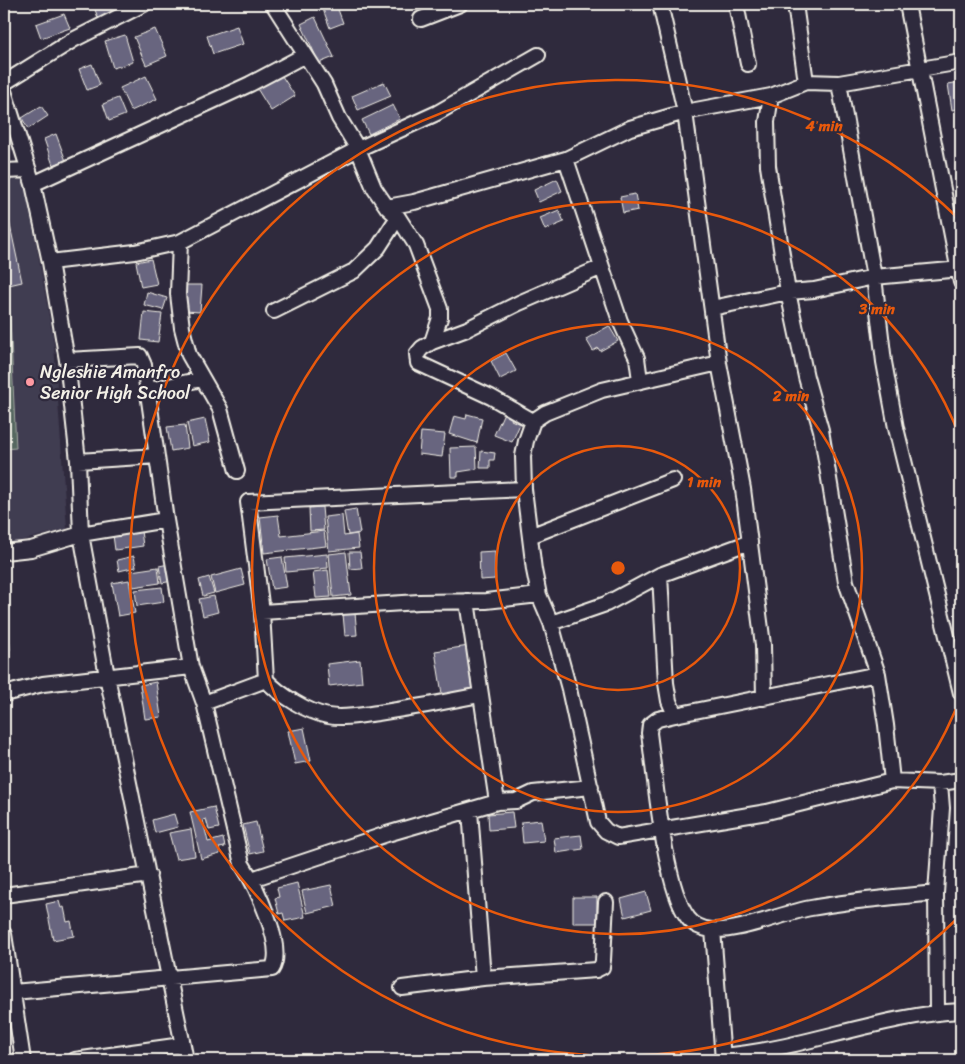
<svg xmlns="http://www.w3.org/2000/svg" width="965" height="1064" font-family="Sriracha,sans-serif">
<rect width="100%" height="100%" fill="#2f2a3d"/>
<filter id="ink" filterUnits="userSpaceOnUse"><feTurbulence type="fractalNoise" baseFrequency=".02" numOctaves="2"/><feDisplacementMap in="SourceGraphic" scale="10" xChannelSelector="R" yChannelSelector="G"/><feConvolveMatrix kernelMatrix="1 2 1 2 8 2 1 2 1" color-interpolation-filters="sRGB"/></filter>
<g filter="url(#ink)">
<!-- built -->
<path fill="#403c51" d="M24 173 54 344 67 529 4 545V175Z"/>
<!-- green -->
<path fill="#576860" stroke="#a6aca4" d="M4 297H9L16 448 4 449Z"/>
<!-- building -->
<path fill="#67657f" stroke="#f4f1e8" d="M93 4H109L112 13 98 18Z
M321 4H336L343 23 330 28Z
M64 14 70 28 41 38 36 24Z
M315 17 334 57 319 63 301 24Z
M237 26 243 44 213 54 207 36Z
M155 29 167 56 146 65 134 37Z
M125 35 133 62 113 68 105 41Z
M92 64 100 85 87 90 79 69Z
M280 73 295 96 271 111 256 87Z
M146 76 157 99 131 111 120 88Z
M384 82 391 96 358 110 352 96Z
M961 82V108L952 110 948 84Z
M118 98 125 115 109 121 103 104Z
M393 105 400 119 369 134 362 120Z
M41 106 48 116 28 129 22 118Z
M56 134 66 161 53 165 44 139Z
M557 179 562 191 539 202 534 190Z
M635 194 638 210 623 213 620 197Z
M4 197 22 282 9 285 4 263Z
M559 210 564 222 545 230 540 218Z
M151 259 157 284 141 287 136 262Z
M186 285H202L200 312 185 311Z
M147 292 167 298 163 310 144 305Z
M144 312 162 314 158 342 141 340Z
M609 326 618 341 600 351 598 348 593 351 586 339Z
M506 353 516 371 500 379 491 361Z
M506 408 515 412 511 420 520 424 512 442 494 435Z
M467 414 482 418 477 443 449 434 454 416 466 419Z
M205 419 210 442 192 446 187 423Z
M185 425 188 448 171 451 167 427Z
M421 432 445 434 442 457 419 454Z
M476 447 477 469 458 472V477H451L450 448Z
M481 451 495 453 494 460H490V468H480Z
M322 507 324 530 310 531 309 508Z
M356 509 360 533 348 535 344 511Z
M278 515 281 536 324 531 326 546 264 553 260 517Z
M342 515 344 536 357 534 359 548 329 551 325 517Z
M141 531 143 546 115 550 113 535Z
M495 551V579L480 580 479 552Z
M346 552 351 595 333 597 329 554Z
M349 552H360L362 568 350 569Z
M327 554 328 568 286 572 285 558Z
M134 556 136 567 119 571 117 560Z
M282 557 287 587 272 589 267 559Z
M169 564 172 581 162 583 159 566Z
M158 567 160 583 133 587 131 571Z
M241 569 245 585 215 593 211 577Z
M328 570 331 597 316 598 313 572Z
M209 577 214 593 203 596 199 580Z
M129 580 135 613 118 616 112 583Z
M162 587 164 602 137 606 135 590Z
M4 595H8V611H4Z
M214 596 218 612 203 616 199 599Z
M355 613 357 635 345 636 343 614Z
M9 633 10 650H4V634Z
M469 646 477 695 443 700 435 651Z
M360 660 362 682 329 686 327 664Z
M156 682 161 717 145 719 140 685Z
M304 728 311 761 295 764 288 731Z
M214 807 219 828 209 830 206 819 203 820 208 842 223 838 225 847 219 848 220 854 201 859 190 812Z
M512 812 514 828 489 830 488 814Z
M174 814 178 827 155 833 152 820Z
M541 820 544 841 523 843 521 822Z
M256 822 263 851 250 854 243 825Z
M191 829 195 856 176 859 169 833Z
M581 835 583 849 556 853 554 838Z
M297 883 305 917 285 921 283 913 279 914 275 898 279 897 277 888Z
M331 885 336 906 307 913 302 891Z
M646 892 651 910 625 917 621 899Z
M573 897H597V923H573Z
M59 901 61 908 64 907 67 922 71 921 74 936 53 940 46 904Z"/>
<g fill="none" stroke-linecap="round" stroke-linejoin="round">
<!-- minor casing -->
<g stroke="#f4f1e8" stroke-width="18">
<path id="minor" d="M273 4 324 84 339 118 358 149 374 188 387 207 398 217 416 245 440 309V318L432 342
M660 4 685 112 719 363 743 489 763 645 764 698
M736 4 748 64
M795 4 806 82
M907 4 961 282
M421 19 460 4
M4 83 73 40 144 4
M839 83 874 277 884 362 896 428 961 693
M4 91 33 184 50 262 67 360 78 461 81 534 107 676 186 1060
M771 96 767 122 768 166 788 292 806 377 821 430 846 582 878 674 886 725 892 781
M566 159 620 321 637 358 640 380
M4 171 29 170
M33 184 250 84 305 55
M387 207 414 202 566 159 630 128 685 112 771 96 806 82 839 83 961 62
M180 242 178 294 182 328 189 355 220 409 237 471
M50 262 135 252 180 242 358 149 437 113 538 55
M712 308 788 292 814 290 874 277 961 269
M274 311 354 271 378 248 398 217
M719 363 602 390 545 413 533 421 526 441 523 456 524 489 534 570 539 595 551 623 569 689 598 822 606 831 618 837 767 812 892 781 940 783 961 780
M149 390 202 379
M533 421 491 397 418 363 417 354 422 348 432 342 467 329 519 303 602 267
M78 461 157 456
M530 536 673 480
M4 552 31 549 81 534 166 520
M660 575 666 683 669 701 675 715
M467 601 497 802
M262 612 419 602 486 601 539 595
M551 623 606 604 660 575 750 542
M878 674 675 715 658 719 650 725 649 733C655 776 664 887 688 918 693 925 703 929 711 930 741 932 782 913 811 908 852 900 895 897 936 893L942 808 940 783
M266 680C280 695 307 712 328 716 344 719 362 715 378 713 412 708 446 702 480 695
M4 694 43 684 191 667
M204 703 266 680 262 612 248 502 524 489
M470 811 483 978
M252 879 387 834 497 802 516 801 533 793 591 787
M936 893 937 1012
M4 895 149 875
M713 930 723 1060
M4 934 23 1060
M402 988 483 978 596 970 602 967 603 960 606 902
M13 992 272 969C286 947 255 884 242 864L204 703 191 667 166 520 144 365 140 356 67 360
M723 1056C804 1049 880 1015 961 1011
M75 1060 182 1045"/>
</g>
<!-- minor -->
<use href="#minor" stroke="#2f2a3d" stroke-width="14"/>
</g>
</g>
<!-- distance rings -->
<g fill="none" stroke="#e8590c" stroke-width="2.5">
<circle cx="618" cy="568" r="122"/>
<circle cx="618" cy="568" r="244"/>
<path d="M961 696A366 366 0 1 1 961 440"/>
<path d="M960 916A488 488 0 1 1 960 220"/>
</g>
<!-- markers -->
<circle fill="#ff9aa2" stroke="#2f2a3d" stroke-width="2" cx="30" cy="382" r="5"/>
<g text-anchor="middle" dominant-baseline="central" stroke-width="4.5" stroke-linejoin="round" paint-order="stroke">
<!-- poi labels -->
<g font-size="18" fill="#f4f1e8" stroke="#2f2a3d" text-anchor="start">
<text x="40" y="372">Ngleshie Amanfro<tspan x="40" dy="21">Senior High School</tspan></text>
</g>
</g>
<circle cx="618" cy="568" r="8" fill="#e8590c" stroke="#2f2a3d" stroke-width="2.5"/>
<g font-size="15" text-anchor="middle" font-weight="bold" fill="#e8590c" stroke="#2f2a3d" stroke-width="4.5" stroke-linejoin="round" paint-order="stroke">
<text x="824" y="131">4 min</text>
<text x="877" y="314">3 min</text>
<text x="791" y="401">2 min</text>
<text x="704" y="487">1 min</text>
</g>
<!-- margin -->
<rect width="965" height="1064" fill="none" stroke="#2f2a3d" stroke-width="20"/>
<rect x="10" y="10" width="945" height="1044" fill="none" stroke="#f4f1e8" stroke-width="2" filter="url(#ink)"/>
</svg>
